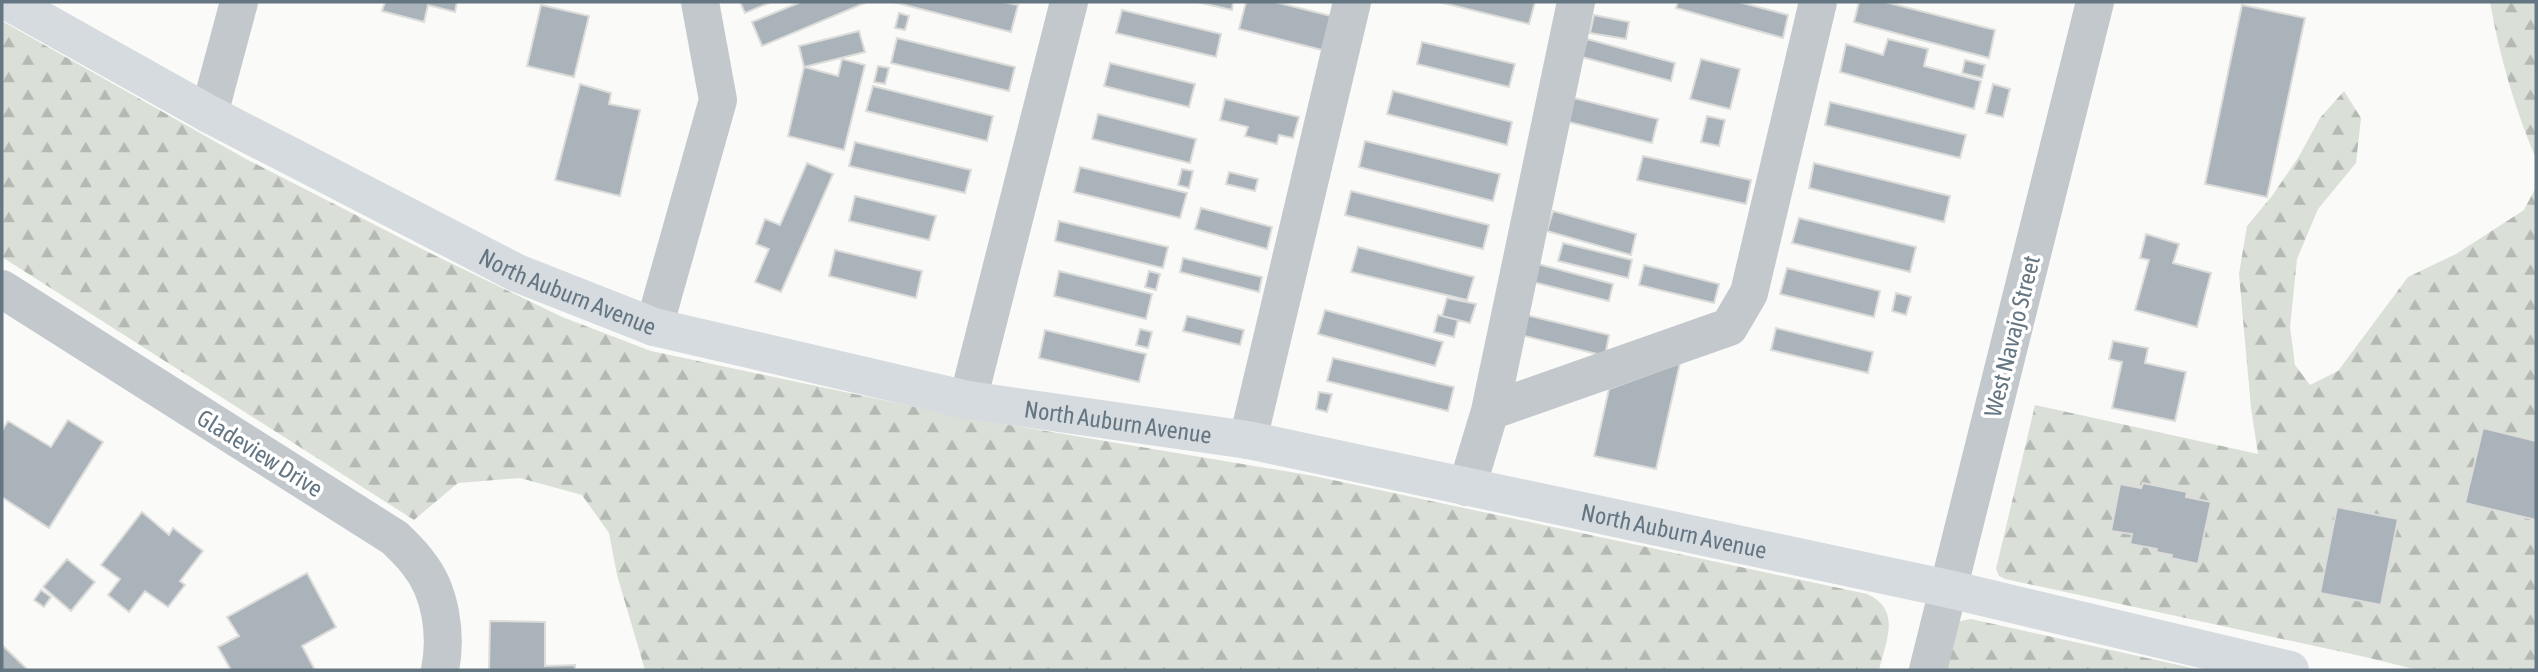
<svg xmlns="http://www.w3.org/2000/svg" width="2538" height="672" font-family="'Asap Condensed',sans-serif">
<defs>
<pattern id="forest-firs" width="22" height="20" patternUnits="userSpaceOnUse" patternTransform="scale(1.75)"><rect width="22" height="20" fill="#dadfd7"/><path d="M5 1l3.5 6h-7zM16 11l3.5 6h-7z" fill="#b4b9b4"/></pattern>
</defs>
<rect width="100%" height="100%" fill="#fafaf8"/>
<!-- forest -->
<path fill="url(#forest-firs)" d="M2490 2H2536V159C2514 106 2500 58 2490 2Z
M2 21 246 159 430 253 562 317 651 351 968 418 1314 476 1867 594C1902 610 1886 640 1879 670H645L617 575 609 533 582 495 520 478 458 483 414 520 2 257Z
M2344 91 2361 118 2356 163 2318 209 2297 259 2290 327 2295 365 2310 385 2338 371 2408 277 2456 254 2524 210 2536 187V670H2418L2361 656 2005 579 1999 576 1996 569 2035 405 2258 454 2251 408 2239 274 2247 226 2272 196 2298 158 2320 118Z
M1971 619 2201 670H1941L1955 622Z"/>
<!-- building -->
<path fill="#aab3b9" stroke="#dcdcda" stroke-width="2" d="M385 2H457L455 12 428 5 424 22 382 11Z
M740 2H771L745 13Z
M801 2H867L762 46 752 22Z
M893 2H1003L1018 5 1011 32Z
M1197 2H1233L1232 10Z
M1246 2H1275L1331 16 1322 50 1239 29Z
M1439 2H1535L1529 24Z
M1678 2H1739L1788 15 1783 38 1676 8Z
M1859 2H1885L1995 30 1989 58 1854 22Z
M541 5 589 16 574 77 527 66Z
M2242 5 2305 18 2267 197 2205 184Z
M1122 10 1221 34 1216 57 1116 33Z
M899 13 909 16 905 30 895 28Z
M1594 15 1629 22 1626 39 1590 33Z
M859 31 865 52 804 67 799 46Z
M897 38 1015 67 1009 91 891 63Z
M1587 39 1675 63 1671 81 1582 57Z
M1888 39 1928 49 1924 66 1981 81 1974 109 1840 72 1846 44 1883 55Z
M1422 42 1515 64 1509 87 1417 64Z
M842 59 865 65 844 150 788 136 804 67 838 76Z
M1701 59 1740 69 1730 109 1690 99Z
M1965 60 1985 65 1982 78 1962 73Z
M1110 63 1195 84 1189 107 1104 86Z
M878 66 889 68 885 84 874 82Z
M580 84 611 93 609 104 640 110 620 196 555 180Z
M1993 84 2010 89 2003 117 1986 113Z
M873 86 993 116 987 141 866 111Z
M1393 91 1512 122 1507 145 1387 114Z
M1574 98 1658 119 1652 143 1569 122Z
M1225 99 1299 117 1293 138 1279 135 1277 144 1245 136 1248 127 1220 120Z
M1830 102 1966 135 1960 158 1825 125Z
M1098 114 1196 139 1190 163 1092 139Z
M1707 116 1725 120 1719 146 1701 142Z
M1365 141 1500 174 1493 201 1359 167Z
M855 142 971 170 965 193 849 166Z
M1643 156 1751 180 1746 204 1637 180Z
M807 163 833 174 781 292 755 282 769 249 756 244 765 219 780 225Z
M1814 163 1950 196 1944 222 1809 188Z
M1080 167 1187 193 1180 218 1074 192Z
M1182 169 1193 171 1189 188 1178 185Z
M1229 172 1258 179 1255 191 1226 184Z
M1351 191 1489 225 1483 249 1345 215Z
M855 196 936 216 929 240 849 221Z
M1201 208 1272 227 1267 249 1195 229Z
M1553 211 1636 234 1631 255 1547 231Z
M1799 218 1916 247 1910 272 1792 243Z
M1059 221 1168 247 1163 268 1055 241Z
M2146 234 2179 244 2173 263 2211 273 2197 327 2135 310 2149 260 2140 258Z
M1563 243 1632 260 1628 278 1558 261Z
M1358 247 1474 277 1467 300 1351 272Z
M835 250 922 271 916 298 829 276Z
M1183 258 1262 277 1259 292 1180 272Z
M1538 264 1613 284 1609 301 1533 282Z
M1644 265 1719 284 1714 303 1639 285Z
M1787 268 1880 291 1874 317 1780 294Z
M1059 271 1152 294 1146 319 1054 296Z
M1149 271 1160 274 1156 290 1145 287Z
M1896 293 1911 297 1906 315 1892 311Z
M1447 298 1476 304 1470 323 1442 316Z
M1325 310 1443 342 1435 366 1318 334Z
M1438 315 1458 320 1454 337 1434 332Z
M1526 315 1609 335 1605 356 1521 335Z
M1187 316 1244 330 1240 345 1183 331Z
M1776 328 1873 352 1868 373 1771 350Z
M1140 329 1152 332 1148 348 1136 345Z
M1045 330 1146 354 1139 382 1039 358Z
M2113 341 2148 348 2145 363 2186 372 2175 421 2112 408 2122 362 2109 359Z
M1333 358 1454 387 1448 411 1327 381Z
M1680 363 1656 469 1594 456 1609 389Z
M1319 392 1332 394 1327 412 1316 409Z
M68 420 103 442 49 528 2 497V431L8 421 51 447Z
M2483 428 2536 441V520L2465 503Z
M2143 483 2187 492 2186 497 2211 502 2198 564 2171 558 2172 555 2156 552 2157 549 2130 544 2132 534 2111 531 2120 484 2141 488Z
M2337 507 2398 519 2381 605 2320 593Z
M142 512 169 535 173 528 203 551 180 581 185 585 168 607 145 591 129 612 108 595 120 579 101 565Z
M67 559 95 582 71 611 43 587Z
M307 573 336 627 302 646 315 670H231L218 647 239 636 227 617Z
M41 590 51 597 44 607 34 600Z
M490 621 545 622V666L575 665V670H489Z
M2 645 28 670H2Z"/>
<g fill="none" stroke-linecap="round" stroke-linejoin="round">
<!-- minor -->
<path stroke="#c3c8cc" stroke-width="38" d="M209 114 239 2
M2 289 395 538C403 546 412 554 418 563 441 591 447 635 440 670
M654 327 718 100 700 2
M968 400 1069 2
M1490 411 1729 327 1749 293 1818 2
M1248 440 1352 2
M1467 487 1490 411 1576 2
M1928 670 2095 2"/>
<!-- major -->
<path stroke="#d6dbdf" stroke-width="38" id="s1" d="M9 2 209 114 517 273 654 327 968 400 1248 440 1949 589 2290 670"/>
</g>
<g text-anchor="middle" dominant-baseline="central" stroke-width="7" stroke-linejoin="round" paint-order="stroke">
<!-- street labels -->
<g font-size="24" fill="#657683" stroke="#fff">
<text stroke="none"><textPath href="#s1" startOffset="630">North Auburn Avenue</textPath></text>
<text transform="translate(2012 336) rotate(-76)">West Navajo Street</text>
<text stroke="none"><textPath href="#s1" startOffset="1197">North Auburn Avenue</textPath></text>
<text transform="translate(260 453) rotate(32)">Gladeview Drive</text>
<text stroke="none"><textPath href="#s1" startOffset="1764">North Auburn Avenue</textPath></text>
</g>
</g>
<!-- border -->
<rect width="2538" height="672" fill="none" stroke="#657683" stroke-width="7"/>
</svg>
